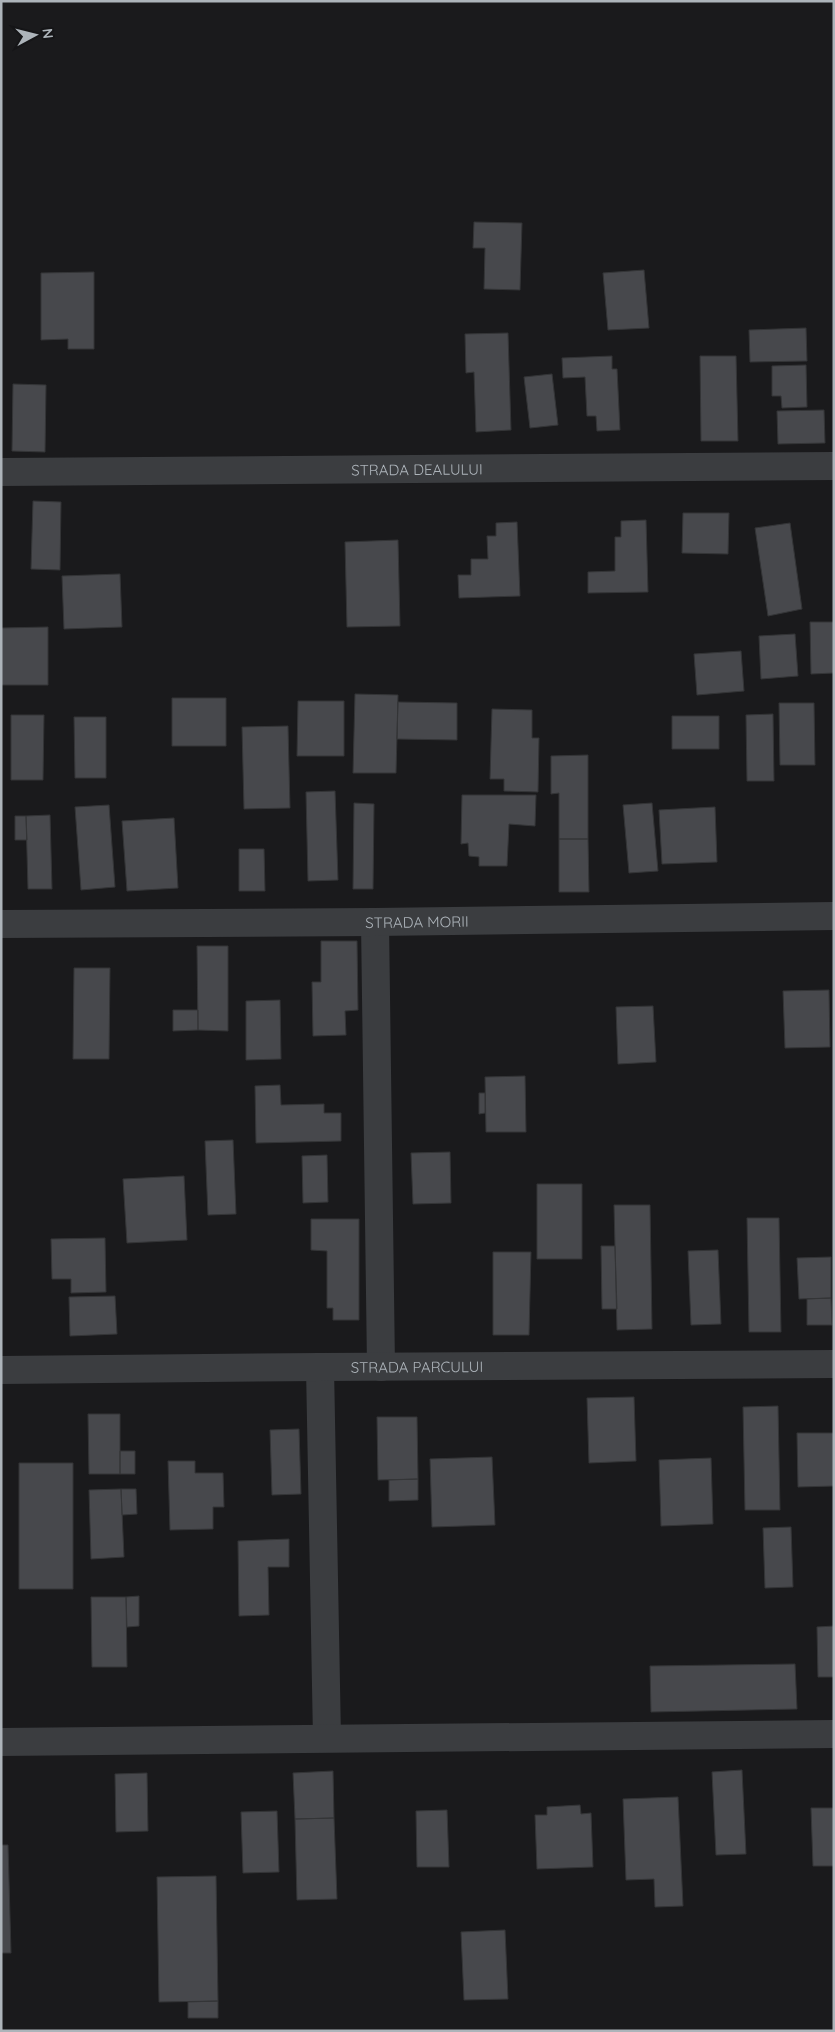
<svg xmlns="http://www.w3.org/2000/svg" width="835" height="2032" font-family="Quicksand,sans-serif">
<rect width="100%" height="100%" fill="#1a1a1c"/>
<!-- building -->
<path fill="#47484c" stroke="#343537" d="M474 222 522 223 520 290 484 289 485 248H473Z
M644 270 649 328 608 330 603 273Z
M94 272V349H68V339L41 340V273Z
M806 328 807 361 750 362 749 330Z
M508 333 511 430 476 432 474 372 466 373 465 334Z
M612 356V369H617L620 430 597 431 596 416H587L585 377 563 378 562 358Z
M700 356H736L738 441H701Z
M806 365 807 407 782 408 781 396H772V366Z
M552 374 558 425 530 428 524 377Z
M13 384 46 385 45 452 12 451Z
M824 410 825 443 778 444 777 411Z
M33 501 61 502 60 570 31 569Z
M683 513H729L728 554 682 553Z
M646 520 648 592 588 593V572L615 571V537H621V521Z
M517 522 520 596 459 598 458 575H471V559H488L487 536H496V523Z
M790 523 802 609 768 616 755 528Z
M398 540 400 626 347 627 345 542Z
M120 574 122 627 64 629 62 576Z
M810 622H834V673L811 674Z
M48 627V685H1V628Z
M795 634 798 676 761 679 759 636Z
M741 651 744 691 697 695 694 654Z
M355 694 398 695 396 773H353Z
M172 698H226V746H172Z
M298 701H344V756H297Z
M398 702 457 703V740L397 739Z
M779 703H814L815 765H780Z
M492 709 532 710V738H539L538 792 504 791V779H490Z
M773 714 774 781H747L746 715Z
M11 715H44L43 780H11Z
M672 716H719V749H672Z
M74 717H106V778H75Z
M288 726 290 808 244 809 242 727Z
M588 755V839H559V793L551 794V756Z
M335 791 338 880 308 881 306 792Z
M462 795H536L535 826 509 824 507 866H479V857L469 856 468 843 461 844Z
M354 803 374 804 373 889H353Z
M652 803 658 871 629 873 623 805Z
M109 805 115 887 81 890 75 807Z
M715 807 717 862 662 864 659 810Z
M50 815 52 889H28L26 816Z
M15 816H26L27 840H15Z
M174 818 178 888 127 891 122 821Z
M559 839H588L589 892H559Z
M239 849H264L265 891H239Z
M321 941H357L358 1010 345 1011 346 1035 313 1036 312 982H321Z
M197 946H228V1031L198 1030Z
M74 968H110L109 1059H73Z
M829 990 830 1047 785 1048 783 991Z
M280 1000 281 1059 246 1060V1001Z
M653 1006 656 1062 618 1064 616 1007Z
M173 1010H198V1030L173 1031Z
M525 1076 526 1132H486L485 1077Z
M280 1085 281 1105 324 1104V1113H341V1141L256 1143 255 1086Z
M479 1093H485V1113L479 1114Z
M233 1140 236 1214 208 1215 205 1141Z
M450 1152 451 1203 413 1204 411 1153Z
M327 1155 328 1202 303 1203 302 1156Z
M184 1176 187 1240 127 1243 123 1179Z
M537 1184H582V1259H537Z
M614 1205H650L652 1329 617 1330Z
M747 1218H779L781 1332H749Z
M311 1219H359V1320H333V1308H327V1251L311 1250Z
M105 1238 106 1292 71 1293V1279H52L51 1239Z
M601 1246H615L617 1309H602Z
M718 1250 721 1324 691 1325 688 1251Z
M493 1252H531L529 1335H493Z
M831 1257V1298L799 1299 797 1258Z
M115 1296 117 1334 70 1336 69 1297Z
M831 1298 832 1325H807V1299Z
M634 1397 636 1461 589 1463 587 1398Z
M778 1406 780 1510H745L743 1407Z
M88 1414H120V1474H89Z
M377 1417H417L418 1479 378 1480Z
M299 1429 301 1494 272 1495 270 1430Z
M797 1433H834V1486L798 1487Z
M120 1451H135V1474H120Z
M492 1457 495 1525 432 1527 430 1459Z
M711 1458 713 1524 661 1526 659 1460Z
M168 1461H195V1473H223L224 1507H213V1529L170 1530Z
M19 1463H73V1589H19Z
M418 1479V1500L389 1501V1480Z
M121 1489H136L137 1514 122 1515Z
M121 1489 124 1557 91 1559 89 1490Z
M791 1527 793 1587 765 1588 763 1528Z
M289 1539V1567H268L269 1615 239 1616 238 1541Z
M139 1596V1626L127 1627 126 1597Z
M91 1597H126L127 1667H92Z
M834 1626V1677H818L817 1627Z
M795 1664 797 1709 651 1712 650 1666Z
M742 1770 746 1854 716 1855 712 1772Z
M333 1771 334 1818 295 1819 293 1773Z
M147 1773 148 1831 116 1832 115 1774Z
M678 1797 683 1906 655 1907 654 1879 626 1880 623 1799Z
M580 1805 581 1814 591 1813 593 1867 537 1869 535 1815H547V1807Z
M811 1808H834V1866H813Z
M447 1810 449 1867H417L416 1811Z
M277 1811 279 1872 243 1873 241 1812Z
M334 1818 337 1899 297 1900 295 1819Z
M1 1845H8L11 1953H1Z
M216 1876 218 2001 159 2002 157 1877Z
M505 1930 508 1999 464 2000 461 1932Z
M218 2001V2018H188V2002Z"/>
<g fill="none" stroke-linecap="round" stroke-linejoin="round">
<!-- street -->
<g stroke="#3b3d40" stroke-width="28">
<path id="s1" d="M1 472 834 466"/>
<path d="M375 922 381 1367"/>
<path id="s2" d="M1 924 375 922 834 916"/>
<path d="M320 1367 327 1738"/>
<path id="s3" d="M1 1370 320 1367 834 1364"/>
<path d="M1 1742 834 1734"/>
</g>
</g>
<g text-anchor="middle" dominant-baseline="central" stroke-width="4" stroke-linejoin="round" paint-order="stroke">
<!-- street labels -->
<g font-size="15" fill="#adb4ba" stroke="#151517">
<text stroke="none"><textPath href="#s1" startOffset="416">STRADA DEALULUI</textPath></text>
<text stroke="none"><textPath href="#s2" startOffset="416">STRADA MORII</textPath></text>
<text stroke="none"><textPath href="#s3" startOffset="416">STRADA PARCULUI</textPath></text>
</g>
</g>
<!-- border -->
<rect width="835" height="2032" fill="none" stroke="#adb4ba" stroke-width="5"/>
<!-- north arrow -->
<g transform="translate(35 35) rotate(83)" stroke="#151517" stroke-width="4" paint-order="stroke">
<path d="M0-4L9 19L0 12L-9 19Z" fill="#adb4ba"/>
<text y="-8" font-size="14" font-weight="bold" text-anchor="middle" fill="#adb4ba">N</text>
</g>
</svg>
